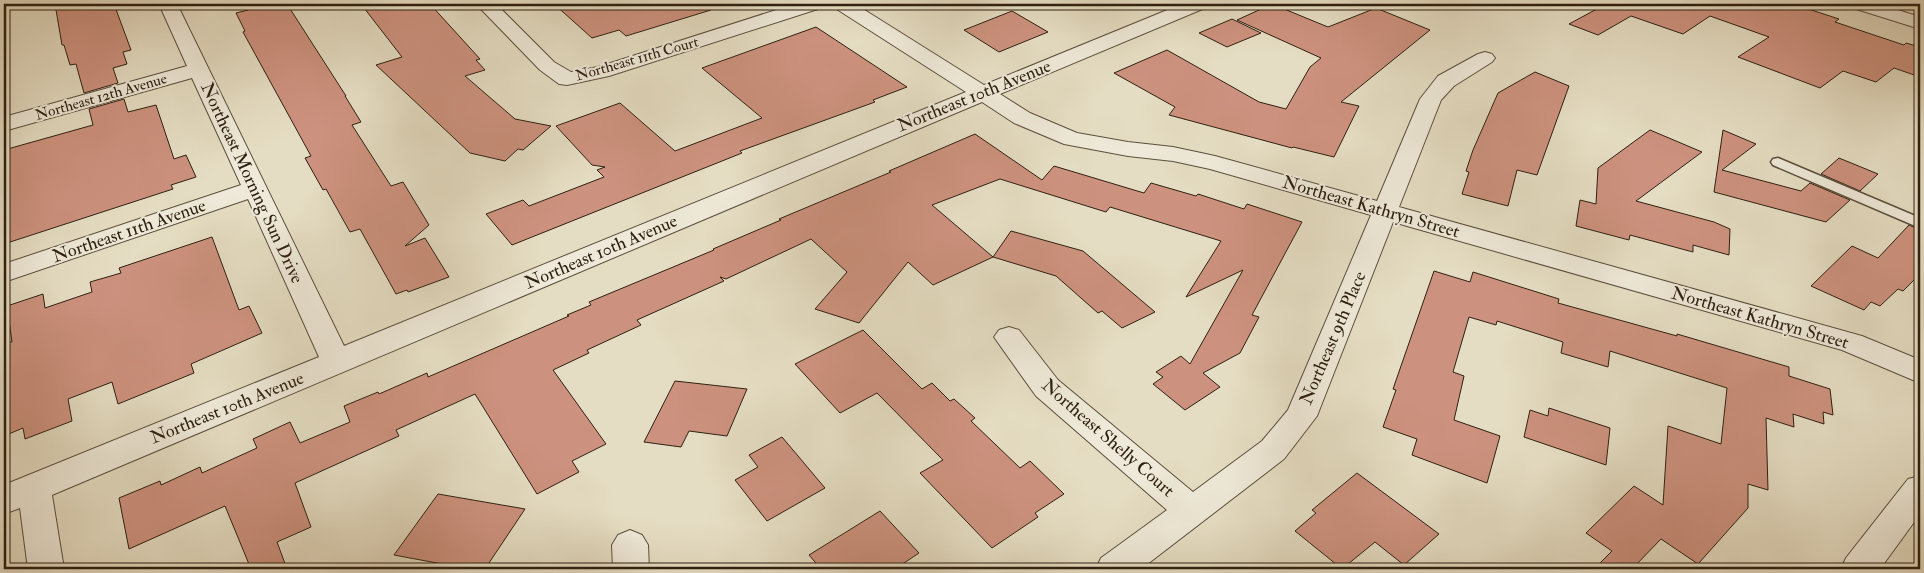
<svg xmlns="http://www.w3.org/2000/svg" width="1924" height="573" font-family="'IM FELL Double Pica',serif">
<rect width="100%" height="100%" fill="#e5ddc3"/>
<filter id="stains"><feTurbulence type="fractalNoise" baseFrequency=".004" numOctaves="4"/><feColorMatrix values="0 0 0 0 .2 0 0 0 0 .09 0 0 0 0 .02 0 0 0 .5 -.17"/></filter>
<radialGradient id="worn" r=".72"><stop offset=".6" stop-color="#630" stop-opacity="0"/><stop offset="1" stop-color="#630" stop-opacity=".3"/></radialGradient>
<!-- building -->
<path fill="#cd927f" stroke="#2e2010" d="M55 4H114L131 50 123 52 127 64 113 68 118 83 84 93 76 64 70 65 64 45H62Z
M244 4H287L346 96H345L361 122 352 125 391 186 403 182 429 225 405 246 425 238 449 277 408 292 407 290 396 294 360 229 350 232 326 189 323 190 305 158 311 156 243 32 245 31 236 13 248 10Z
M361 4H430L480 59 476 60 485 70 465 76 515 119 551 126 523 150 518 149 505 161 470 153 376 65 402 57Z
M554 4H710L711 10 626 36 619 30 592 38Z
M1272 4 1328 27 1376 8 1430 30 1341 102 1359 106 1334 157 1293 147 1292 148 1169 115 1175 107 1114 73 1167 50 1259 102 1286 109 1310 67 1321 58 1237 20Z
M1606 4H1793L1839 19 1835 22 1904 45 1906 43 1920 47V77L1894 68 1876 82 1843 71 1820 88 1738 57 1769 37 1710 16 1683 34 1631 16 1598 35 1569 24Z
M1012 11 1048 32 999 52 964 30Z
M1232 19 1261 33 1227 47 1199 33Z
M816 27 907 87 873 100 875 102 740 151 742 153 512 245 486 214 523 200 529 206 604 177 597 170 605 167 592 165 556 126 620 103 675 151 762 118 702 68Z
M1535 72 1569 86 1537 175 1517 170 1508 206 1462 194 1469 172 1466 171 1473 150 1498 93Z
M124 99 128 112 156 105 174 159 186 155 196 177 171 185 173 189 4 244V150L93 125 89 109Z
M1650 130 1702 152 1636 201 1714 222 1730 229 1729 255 1693 245V252L1630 235 1629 240 1576 226 1580 200 1596 204 1598 168Z
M1723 130 1756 144 1722 170 1801 191 1810 183 1850 200 1826 222 1714 192Z
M975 134 1042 180 1054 166 1144 193 1151 183 1196 196 1198 194 1244 209 1247 204 1302 222 1252 315 1259 317 1240 353 1203 373 1220 387 1185 410 1153 384 1163 377 1156 372 1181 356 1190 364 1243 270 1186 297 1221 241 1110 207 1106 212 1000 179 932 205 993 257 1011 231 1083 251 1155 312 1122 328 1102 311 1098 313 1056 276 993 257 933 285 908 262 859 323 815 309 847 272 811 239 726 279 720 277 724 281 637 320 641 325 587 350 589 353 553 370 606 444 572 461 579 472 537 494 475 394 396 430 399 436 295 483 311 527 277 542 287 569H251L225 506 129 549 119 498 160 481 161 485 200 467 202 473 257 448 253 439 290 422 300 443 350 422 344 406 378 392 379 394 427 373 428 377 569 316 567 315 591 305 589 302 714 250 713 249 781 220 779 219 891 172 889 171Z
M1839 158 1878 174 1860 191 1821 174Z
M1909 225 1920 230V274L1903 291 1898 289 1880 306 1871 302 1864 310 1811 286 1852 246 1878 258Z
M212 237 239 310 249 306 262 333 191 364 194 373 118 404 112 382 68 399 72 421 25 439 23 428 4 436V342H12L7 306 43 294 45 308 92 292 90 282 121 273 119 268Z
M1434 271 1470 282 1473 272 1559 299 1558 303 1677 336V334L1789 367V376L1830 389 1833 415 1823 412 1824 424 1793 414 1794 427 1766 418 1768 490 1748 484V508L1698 564 1661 539 1632 569H1594L1612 551 1586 533 1634 486 1663 505 1668 426 1721 444 1727 388 1610 351 1608 367 1561 353 1563 342 1497 321 1496 325 1469 317 1453 372 1464 376 1454 420 1500 436 1487 483 1412 455 1417 439 1383 427 1396 390 1393 389Z
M863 330 922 389 932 383 950 401 954 399 975 418 971 421 1020 468 1030 461 1064 494 1035 513 1038 517 992 548 920 473 943 460 877 393 840 413 795 364Z
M675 381 747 389 727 436 689 431 681 447 644 442Z
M1549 408 1610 428 1606 465 1524 437 1530 410 1548 416Z
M782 437 825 488 767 521 735 480 758 467 749 455Z
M1357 473 1439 534 1404 565 1375 542 1342 569 1295 531 1316 513 1312 510Z
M438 494 525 509 485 569H469L394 555Z
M880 511 919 553 895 569H821L809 555Z"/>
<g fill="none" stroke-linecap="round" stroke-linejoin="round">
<!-- service casing -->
<g stroke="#5c4f3d" stroke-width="3">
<path id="service" d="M1778 158 1920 218V228L1773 165 1771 162 1773 159Z"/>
</g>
<!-- minor casing -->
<g stroke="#5c4f3d" stroke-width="2">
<path id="minor" d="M159 4H177L344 346 966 92 835 8 833 4H855L984 85 1182 4H1207L1205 8 1000 94 1030 113 1077 133 1128 142 1173 147 1215 156 1377 201 1420 99 1438 76 1478 54 1485 52 1492 54 1495 58 1492 62 1454 86 1441 100 1399 207 1862 336 1920 360V383L1842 350 1393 222 1317 416 1284 459 1141 569H1096L1101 558 1167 510 1036 396 994 337 999 330 1009 327 1019 330 1058 380 1193 492 1262 441 1288 410 1371 215 1210 169 1173 161 1128 156 1064 144 1014 123 982 102 52 495 64 569H28L20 508 4 514V485L319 357 248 199 4 282V264L241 185 192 78 4 131V117L187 66Z
M476 4H496L554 62 571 72 598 67 795 4H823L821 8 609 76 567 85 559 84 540 70Z
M1920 476V514L1880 569H1841L1846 558 1908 479Z
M630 530 642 535 648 545 649 569H613L612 545 618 535Z"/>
</g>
<!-- tertiary casing -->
<g stroke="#5c4f3d" stroke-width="2">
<path id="tertiary" d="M1851 4H1879L1920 17V29L1853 8Z"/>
</g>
<!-- service -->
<use href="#service" fill="#eee9d8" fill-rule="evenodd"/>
<!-- minor -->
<use href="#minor" fill="#eee9d8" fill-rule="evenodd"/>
<!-- tertiary -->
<use href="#tertiary" fill="#eee9d8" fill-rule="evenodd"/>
</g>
<g text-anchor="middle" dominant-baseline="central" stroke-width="4" stroke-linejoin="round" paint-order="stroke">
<!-- far-street labels -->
<g font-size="15" fill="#2e2010" stroke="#eee9d8">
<text transform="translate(637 59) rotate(-16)">Northeast 11th Court</text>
<text transform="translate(101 97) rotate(-16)">Northeast 12th Avenue</text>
</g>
<!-- street labels -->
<g font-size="18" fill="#2e2010" stroke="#eee9d8">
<text transform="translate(974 96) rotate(-22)">Northeast 10th Avenue</text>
<text transform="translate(252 183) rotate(65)">Northeast Morning Sun Drive</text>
<text transform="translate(1371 207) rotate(16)">Northeast Kathryn Street</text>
<text transform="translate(129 231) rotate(-19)">Northeast 11th Avenue</text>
<text transform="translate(601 252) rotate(-23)">Northeast 10th Avenue</text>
<text transform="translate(1760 318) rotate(16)">Northeast Kathryn Street</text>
<text transform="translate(1333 338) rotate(-67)">Northeast 9th Place</text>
<text transform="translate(227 408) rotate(-22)">Northeast 10th Avenue</text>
<text transform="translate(1108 438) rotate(41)">Northeast Shelly Court</text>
</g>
</g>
<!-- margin -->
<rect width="1924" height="573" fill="none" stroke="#e5ddc3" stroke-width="20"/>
<rect x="5" y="5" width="1914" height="563" fill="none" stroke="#2e2010" stroke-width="2.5"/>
<rect x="10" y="10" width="1904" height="553" fill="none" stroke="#2e2010"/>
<rect width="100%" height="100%" filter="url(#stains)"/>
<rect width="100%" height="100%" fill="url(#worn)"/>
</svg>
